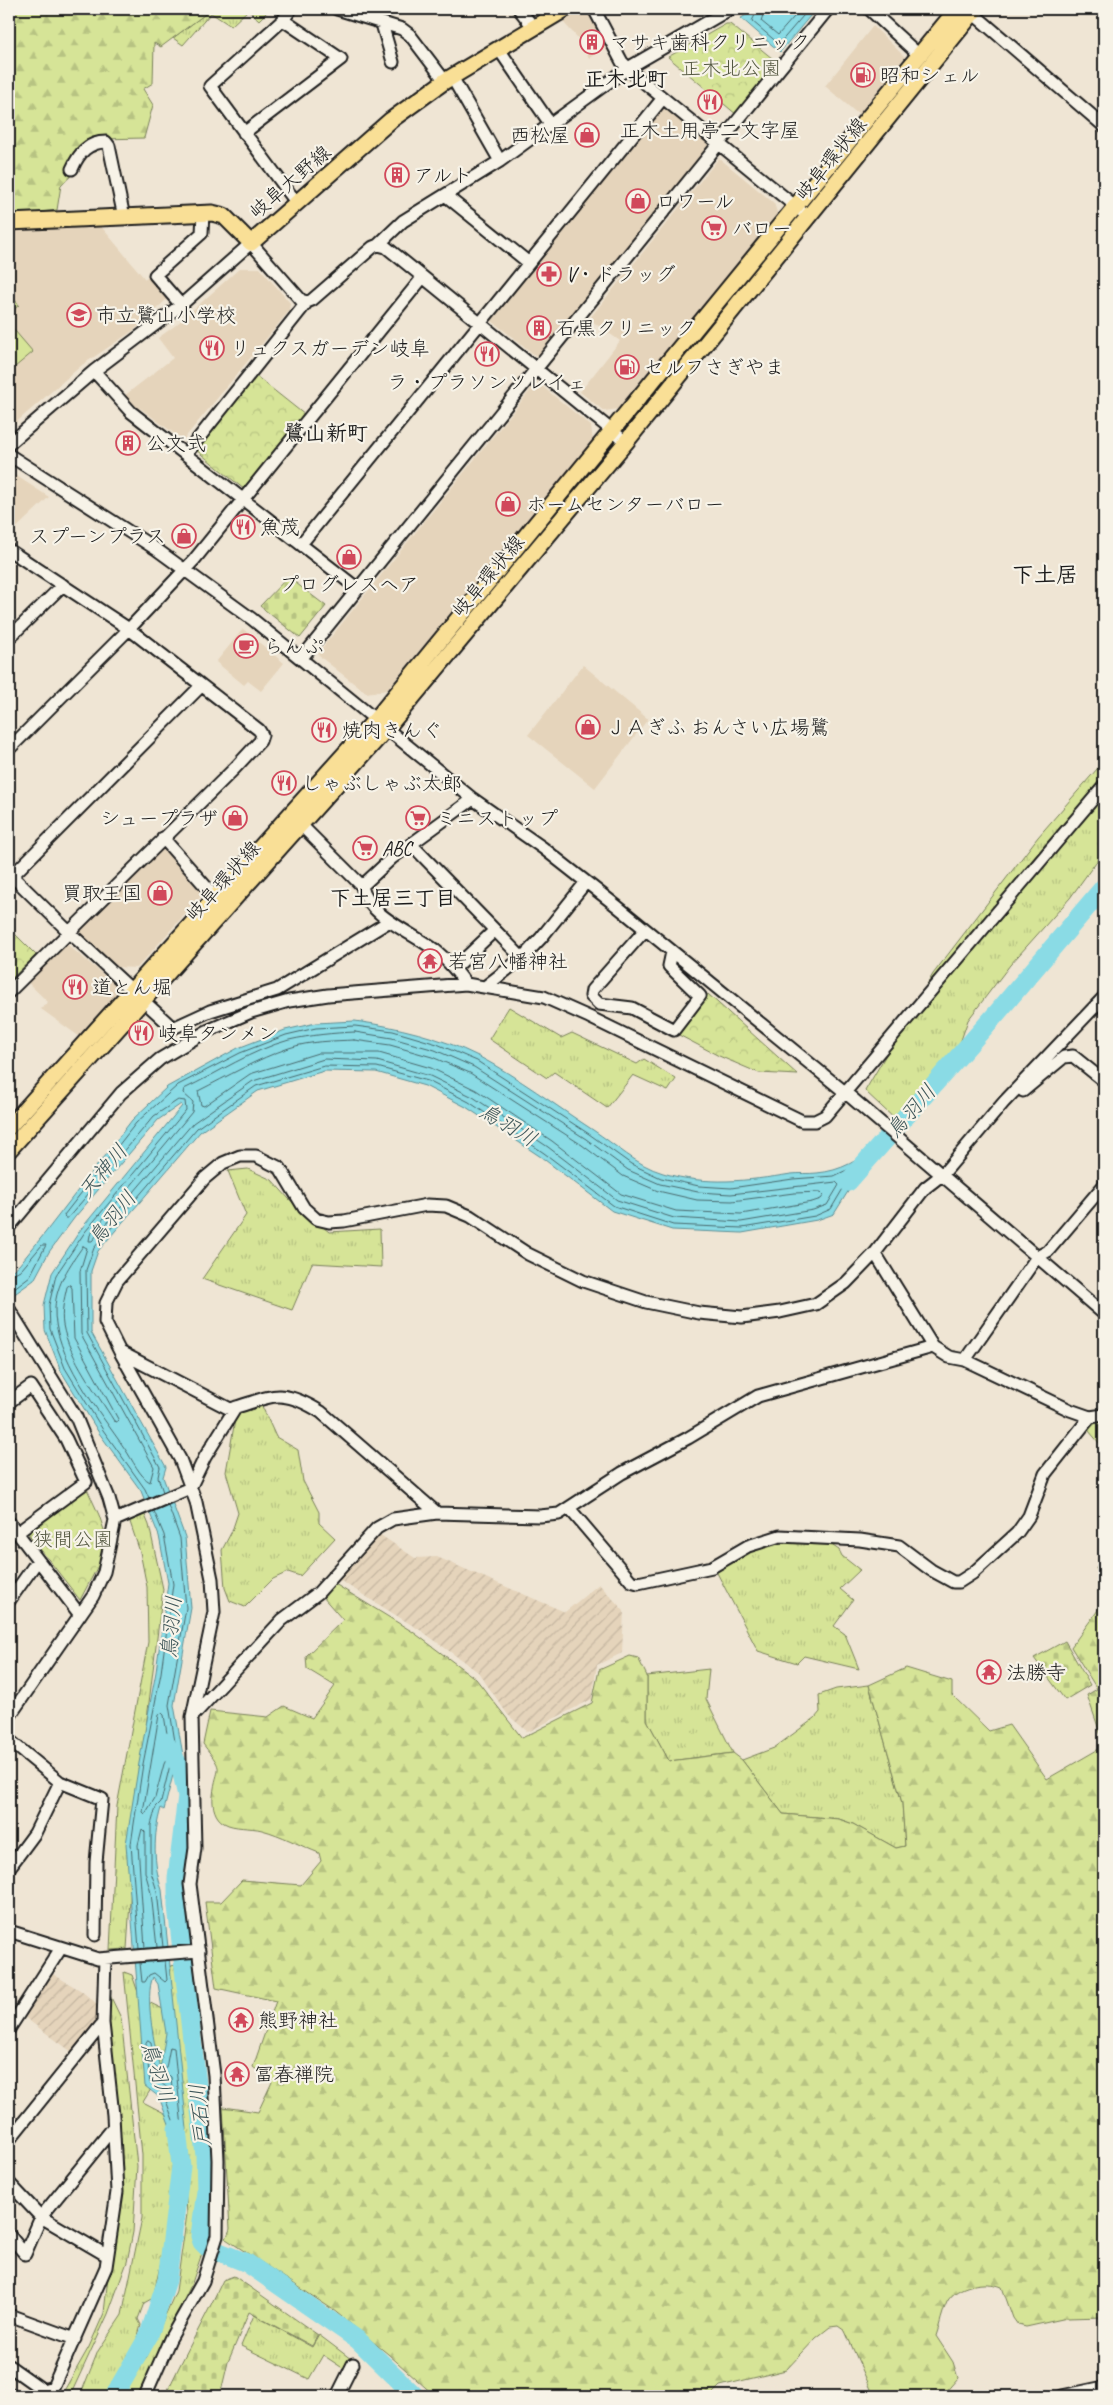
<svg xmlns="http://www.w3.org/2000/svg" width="1113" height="2405" font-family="Caveat,'Klee One',sans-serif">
<defs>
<pattern id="industrial-furrows" width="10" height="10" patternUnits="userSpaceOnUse" patternTransform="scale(1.25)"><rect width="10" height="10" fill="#e5d4bb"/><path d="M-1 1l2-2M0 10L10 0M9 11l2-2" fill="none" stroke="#c4b5a0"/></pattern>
<pattern id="grass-tufts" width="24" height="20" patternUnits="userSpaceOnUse" patternTransform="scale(1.25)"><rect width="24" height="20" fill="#d6e497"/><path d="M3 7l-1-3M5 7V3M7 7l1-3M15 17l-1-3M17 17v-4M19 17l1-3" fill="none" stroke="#b7c382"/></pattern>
<pattern id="forest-firs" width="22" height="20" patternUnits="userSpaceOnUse" patternTransform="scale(1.25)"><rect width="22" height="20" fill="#d6e497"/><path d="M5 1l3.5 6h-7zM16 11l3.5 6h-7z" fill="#b7c382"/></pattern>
<pattern id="cemetery-stones" width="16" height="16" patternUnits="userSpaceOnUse" patternTransform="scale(1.25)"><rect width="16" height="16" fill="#d6e497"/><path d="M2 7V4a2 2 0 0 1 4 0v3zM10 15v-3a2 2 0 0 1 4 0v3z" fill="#b7c382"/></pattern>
<pattern id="park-crowns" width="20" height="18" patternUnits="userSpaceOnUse" patternTransform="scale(1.25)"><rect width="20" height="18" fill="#d6e497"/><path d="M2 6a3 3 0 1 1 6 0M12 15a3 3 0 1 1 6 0" fill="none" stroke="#b7c382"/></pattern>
</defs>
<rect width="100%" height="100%" fill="#efe5d4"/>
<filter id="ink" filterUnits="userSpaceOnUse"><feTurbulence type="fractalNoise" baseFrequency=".02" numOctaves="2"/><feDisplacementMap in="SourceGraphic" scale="10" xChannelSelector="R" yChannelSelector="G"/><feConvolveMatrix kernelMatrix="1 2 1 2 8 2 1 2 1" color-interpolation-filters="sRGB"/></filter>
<g filter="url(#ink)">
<!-- built -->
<path fill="#e5d4bb" d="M583 9 588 10 609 46 589 58 577 37 562 21Z
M873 26 905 57 859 115 825 86Z
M660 108H665L709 144V149L543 353 536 356 492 321 491 317Z
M719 158 774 203 778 215 619 409 604 411 580 392 620 341 589 319Z
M99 224 145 279 150 276 167 295 166 300 134 330 82 365 13 425H9V229Z
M240 268H260L290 303 289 311 183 440 140 408 137 410 124 396 173 358 158 338 176 325Z
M537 382 591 426 593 442 387 690 366 693 318 655 322 648Z
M9 475H15L49 497 9 535Z
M243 629 284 663 261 691 248 681 244 685 216 662Z
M583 665 648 719 595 788 528 735Z
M161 847 165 848 202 891V895L137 968 117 967 80 934 81 928Z
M63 941 122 990 80 1037 41 1009 48 1002 25 980Z"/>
<!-- industrial -->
<path fill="url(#industrial-furrows)" d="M379 1534 415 1558 437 1557 565 1612 599 1584 624 1611 622 1653 597 1665 592 1699 528 1732 508 1715 478 1672 423 1632 336 1578Z
M51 1973 80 1990 101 2007 96 2022 72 2052 20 2014Z"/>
<!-- grass -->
<path fill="url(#grass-tufts)" stroke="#79805a" d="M212 9 248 10 231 26 211 13 183 45 173 38Z
M1104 761V851L1070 898 1010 965 968 1020 960 1043 897 1121 865 1091 933 974 1038 837Z
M509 1007 561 1038 572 1033 637 1064 644 1059 676 1079 668 1091 633 1075 607 1108 554 1072 547 1078 489 1039Z
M248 1169 272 1180 289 1199 329 1232 380 1229 381 1267 312 1263 292 1310 202 1279 246 1215 228 1171Z
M261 1404 276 1437 298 1450 303 1481 319 1512V1523L335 1538 300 1576 288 1572 273 1579 245 1607 230 1601 225 1588 222 1550 232 1531 238 1513 226 1472 236 1414Z
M1100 1419H1104V1445H1101L1088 1430Z
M144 1513 149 1525 163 1589 136 1808 127 1949 110 1950 117 1806 148 1642 147 1587 140 1552 129 1519Z
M770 1540 830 1544 839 1550 842 1556 860 1570 840 1589 853 1600 834 1626 845 1634 859 1669 804 1656 797 1663 758 1651 715 1569Z
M709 1669 706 1699 733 1753 669 1761 647 1720V1676Z
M869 1685 902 1803 905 1846 896 1848 853 1824 839 1819 783 1814 742 1760 774 1748 815 1718 820 1712 819 1695 836 1689Z
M193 1963 208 2137V2235L192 2283 138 2396H113L146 2359 176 2291 187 2214 170 1966Z
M124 1972 132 1975 140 1998 165 2010C173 2059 168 2061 143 2102L172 2117 174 2177 163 2252 153 2298 144 2303 138 2319 141 2325 127 2374 107 2396H80L98 2351 122 2315 142 2218V2155Z
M108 1991 121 2018 137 2166 133 2232 127 2262 108 2314 70 2396H61L89 2347 104 2313 109 2268 116 2232 105 2013Z
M254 2315 312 2347 319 2335 351 2359 344 2369 323 2355 309 2379 241 2346Z"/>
<!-- forest -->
<path fill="url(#forest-firs)" stroke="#79805a" d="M9 9H212L161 47 154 43 153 83 143 89 153 105 144 138 102 139 95 152 76 151 68 165 72 175 61 185 57 210 9 216Z
M247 9H270L259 20Z
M1104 1561V1744L1087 1695 1097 1689 1071 1647 1098 1610 1101 1602 1103 1585 1096 1567Z
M335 1584 413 1632 476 1679 522 1738 592 1703 599 1670 630 1656 638 1658 647 1676V1720L669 1761 733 1753 742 1760 783 1814 839 1819 853 1824 896 1848 905 1846 902 1803 869 1685 906 1668 952 1682V1695L989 1731 1009 1725 1047 1779 1104 1746V2317L1067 2318 1026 2327 1018 2325 1013 2318 1002 2287C986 2280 956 2285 947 2302 942 2312 940 2325 936 2336L953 2362 958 2378 943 2395 874 2396 845 2331 838 2326 830 2327 816 2338 786 2370 720 2386 710 2396H435L388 2354 332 2309 226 2239 230 2229 223 2107 258 2112 272 2082 253 2067 276 2001 216 1988 205 1902H221L242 1880 301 1885 321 1861 319 1853C301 1846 281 1835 262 1830 251 1827 234 1829 224 1823 215 1818 212 1806 213 1796 216 1763 227 1775 203 1744L210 1711 268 1717 284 1706 312 1718 335 1686 307 1669 306 1656 343 1620 322 1596Z"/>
<!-- cemetery -->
<path fill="url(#cemetery-stones)" stroke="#79805a" d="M288 577 326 606 300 638 260 606Z
M1065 1641 1090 1685 1065 1700 1034 1658Z
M234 2276 318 2335 312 2346 249 2312 228 2362 220 2396H165C183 2357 205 2319 223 2280Z"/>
<!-- park -->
<path fill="url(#park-crowns)" stroke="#79805a" d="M726 24H730L778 63 737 115 668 57Z
M256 376 305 415 245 490 196 450Z
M9 928 36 955 9 981Z
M708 994 798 1075 759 1073 719 1056 675 1033Z
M87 1489 99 1515 109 1545 80 1600 27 1532Z"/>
<!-- pitch -->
<path fill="#d6e497" stroke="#79805a" d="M9 293 19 305 9 314Z
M9 324 33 352 9 372Z"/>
<!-- water -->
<path fill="#8adbe5" stroke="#5e8f95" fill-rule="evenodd" d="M757 9H816L780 52 741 18Z
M355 1021C398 1027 440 1037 478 1056 518 1077 556 1106 593 1130 616 1145 636 1165 663 1173 707 1186 747 1181 791 1174 799 1173 808 1174 817 1173 841 1171 859 1160 877 1145L834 1214 817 1220 742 1233 672 1230 612 1211 541 1157 466 1107 425 1086 376 1072 324 1071 258 1091 200 1132 98 1251 91 1271V1332L166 1467 163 1477 185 1537 191 1608 174 1705 183 1755 175 1767 164 1810 161 1808C153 1835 153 1864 162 1890L187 2129 181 2156 159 2097 145 2086 126 1844 139 1763 156 1672 168 1583 159 1536 141 1491 99 1433 61 1371 45 1330 44 1305 52 1273 81 1229 182 1106 181 1104 158 1120 75 1217 49 1252 34 1280 9 1298V1273L19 1265 45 1233 132 1120 167 1087 238 1048 285 1030 316 1023ZM153 1977 158 1984 166 2033 160 2069C155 2048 144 1996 153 1977Z"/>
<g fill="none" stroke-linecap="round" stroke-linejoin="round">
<!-- shore -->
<path stroke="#48686c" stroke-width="1" d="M758 9 752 21 779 44 809 9
M765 9 761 21 778 35 801 9
M355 1032 392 1038 435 1050 474 1067 586 1139 628 1170 660 1184 698 1192 731 1194 836 1182 839 1185 827 1205 813 1210 741 1222 674 1218 617 1200 548 1147 473 1097 430 1076 377 1061 324 1059 253 1081 193 1123 92 1241H89L90 1235 192 1112 193 1102 183 1093 184 1089C218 1073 252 1050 289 1040 311 1035 333 1033 355 1032Z
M354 1040 390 1045 432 1057 470 1073 582 1145 623 1176 658 1191 697 1200 732 1201 794 1193 821 1192 824 1195 821 1199 812 1202 741 1214 676 1211 621 1194 552 1141 476 1090 431 1068 379 1053H318L250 1074 204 1106 201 1105 198 1091C228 1076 257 1059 289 1048 310 1041 333 1041 354 1040Z
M83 1246 87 1248 80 1271 81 1334 154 1467 150 1482C140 1477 132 1459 125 1449 99 1411 53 1355 55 1308 56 1284 70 1265 83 1246Z
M9 1276 22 1269 42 1245H46L30 1276 9 1292
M70 1285 72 1288 74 1338 118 1419 117 1422 114 1421C97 1393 69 1358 63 1325 61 1312 64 1300 67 1287Z
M149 1498 145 1489 103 1430 65 1368 50 1329 49 1305 56 1275 85 1232 186 1110 185 1101 178 1100 154 1116 68 1218H65L64 1215 136 1123 178 1085 240 1053 286 1035 316 1028 355 1026 393 1031 437 1044 477 1061 589 1134 631 1164 661 1178 699 1186 731 1188 793 1179 834 1176 851 1168 854 1170 831 1209 815 1216 742 1228 673 1225 614 1206 544 1153 469 1102 428 1081 377 1067 324 1066 256 1086 197 1128 94 1248 86 1270 87 1333 160 1467 158 1477 163 1492
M162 1713 164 1715 170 1752 164 1764 155 1798 145 1814 143 1812 159 1715Z
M163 1947 157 1891 151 1872V1825L156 1807 161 1802 170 1765 177 1754 169 1705 186 1608 180 1538 168 1505
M145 1948 138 1845 142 1829 145 1832V1872L151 1893 157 1947
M139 1949 131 1844 143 1764 161 1673 173 1584 164 1535 154 1511
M140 1963 142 1982H145L149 1975 154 1973 165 1982 167 1980 165 1961
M148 2040 151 2042 154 2066 159 2070 166 2068 170 2047 174 2048 182 2128 180 2132 177 2131 164 2095 150 2083 146 2043Z
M168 2074 171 2077 172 2088 170 2090 156 2079 157 2077Z"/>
<!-- river -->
<path stroke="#8adbe5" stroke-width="19" d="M848 1182 997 1013 1104 887
M165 1742 181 1769 187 1796 177 1878V1906L205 2156 206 2191 200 2236 202 2242 207 2247 247 2263 358 2340 415 2396
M114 2396 149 2335 167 2280 181 2166 177 2129"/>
<!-- minor casing -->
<g stroke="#1c1c1c" stroke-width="15">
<path id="minor" d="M291 9 283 20 210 86 296 202
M337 9 402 29 410 35 445 81
M519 9 534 28
M594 9 622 62 635 75 801 211
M869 9 919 55
M968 9 1104 126
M382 24 393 62
M498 48 551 125
M452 77 500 161
M244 133 341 59 283 20
M72 169C79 153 88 142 106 142L109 146 124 217
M445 195 529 263
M378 245 386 247 626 442
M181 305 155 275 202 233 203 213
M94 371 131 412 358 589
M9 444 94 371 181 305 251 243 301 300 307 302
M186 454 307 302 312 300 373 247 378 245 403 221 500 161 628 68 730 9
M9 455 156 549 252 619 473 799 543 848 618 907 846 1093 1104 1314
M301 544 663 98
M9 550 129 629 259 730 262 735 260 741 235 768 9 992
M9 638 63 585
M301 659 828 9
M9 749 129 629 194 560 423 277
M301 825 362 886C367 916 413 933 435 950 447 960 457 971 466 984
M163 838 215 897
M412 845 522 958
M9 873 69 932 173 1028 210 1011 277 990 388 922
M9 879 201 686
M362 886 392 858 473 799
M645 930 592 990 591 996 599 1004 632 1008 674 1030 700 996 669 966 672 952
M455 968 495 930
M486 986 522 958 541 938 586 882
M1023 1091 1064 1057 1073 1056 1104 1081
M9 1227 121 1093 160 1059 207 1031 251 1012 289 1001 328 995 466 984 544 997 589 1017 802 1121H815L825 1116 1104 786
M875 1253 933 1347 949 1357 965 1360 1070 1410 1090 1417 1104 1415
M9 1309 76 1417 109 1498 115 1520 104 1572 93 1596 9 1717
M120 1352 230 1409C272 1397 279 1386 321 1412L437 1513
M965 1360 1037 1257 1048 1251 1104 1185
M9 1402 31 1386 66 1439 86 1482 17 1533
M569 1508 631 1581 638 1583 712 1567 748 1546 780 1536 860 1540 899 1546 931 1570 953 1582H959L973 1573 1017 1533 1029 1516 1045 1474 1090 1417
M115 1520 190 1488 205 1457 236 1407
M9 1522 80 1615
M9 1601 38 1560
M192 1717 282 1620 318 1593 377 1528 393 1519 437 1513 540 1516 559 1514 622 1473 688 1438 758 1396 933 1347
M9 1740 60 1782 102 1799 96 1862 95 1935
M9 1868 35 1833 60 1782
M9 1931 98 1959 199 1951
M9 2029 61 1948
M9 2140 103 2023
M9 2183 41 2217 106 2255
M9 2235 25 2254 41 2217 113 2128
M9 2315 75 2339
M9 2366 43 2390 53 2387 106 2267 117 2192 113 2115 103 2023 105 1959
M9 2393 13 2396
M145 2396 170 2339 203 2281 217 2236 218 2160 214 2075 190 1884 195 1848 192 1717 214 1612 212 1579 196 1502 180 1459 120 1352 105 1322 106 1303 117 1281 205 1178 223 1163 240 1156H256L280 1168 304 1208 316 1219 329 1222 344 1221 427 1205 446 1206 470 1216 528 1254 583 1281 646 1302 699 1313 742 1317 780 1312 816 1304 846 1283 875 1253 925 1188 943 1174 1004 1102 1104 997
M337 2396 353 2364
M1062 2396 1104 2387"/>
</g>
<!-- major casing -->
<g stroke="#1c1c1c" stroke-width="19">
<path id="major" d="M9 222 212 213 224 216 251 243 391 120 445 81 565 9
M9 1127 376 719 957 9
M9 1150 387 728 626 442 976 9"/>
</g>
<!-- minor -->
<use href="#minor" stroke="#f7f3e8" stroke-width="11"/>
<!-- major -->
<use href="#major" stroke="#f9df96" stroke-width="15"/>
</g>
</g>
<!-- icons -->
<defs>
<g id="building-ring" transform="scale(1.25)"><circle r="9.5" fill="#f7f3e8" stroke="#d1495b" stroke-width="1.5"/><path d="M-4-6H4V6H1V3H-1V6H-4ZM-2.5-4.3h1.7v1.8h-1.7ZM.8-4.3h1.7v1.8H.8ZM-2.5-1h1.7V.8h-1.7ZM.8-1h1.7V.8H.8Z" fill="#d1495b"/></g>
<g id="fuel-ring" transform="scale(1.25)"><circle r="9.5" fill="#f7f3e8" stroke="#d1495b" stroke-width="1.5"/><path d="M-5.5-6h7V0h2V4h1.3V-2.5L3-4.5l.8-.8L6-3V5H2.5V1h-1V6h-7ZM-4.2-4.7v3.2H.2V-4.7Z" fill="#d1495b"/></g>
<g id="restaurant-ring" transform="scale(1.25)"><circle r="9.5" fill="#f7f3e8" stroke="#d1495b" stroke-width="1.5"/><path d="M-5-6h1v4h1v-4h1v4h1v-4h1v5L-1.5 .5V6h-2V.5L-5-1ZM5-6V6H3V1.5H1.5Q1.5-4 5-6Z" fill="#d1495b"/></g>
<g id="shop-ring" transform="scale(1.25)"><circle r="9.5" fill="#f7f3e8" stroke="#d1495b" stroke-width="1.5"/><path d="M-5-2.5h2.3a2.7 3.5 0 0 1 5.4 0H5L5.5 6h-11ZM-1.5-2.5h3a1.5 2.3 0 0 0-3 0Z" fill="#d1495b"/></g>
<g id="supermarket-ring" transform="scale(1.25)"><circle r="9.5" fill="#f7f3e8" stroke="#d1495b" stroke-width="1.5"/><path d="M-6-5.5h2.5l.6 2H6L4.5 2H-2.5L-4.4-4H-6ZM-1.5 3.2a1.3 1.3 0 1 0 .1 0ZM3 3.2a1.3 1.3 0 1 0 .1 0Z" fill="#d1495b"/></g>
<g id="pharmacy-ring" transform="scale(1.25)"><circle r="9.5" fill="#f7f3e8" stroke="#d1495b" stroke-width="1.5"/><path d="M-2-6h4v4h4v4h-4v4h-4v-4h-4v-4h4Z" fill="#d1495b"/></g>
<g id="school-ring" transform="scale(1.25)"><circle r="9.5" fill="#f7f3e8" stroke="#d1495b" stroke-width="1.5"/><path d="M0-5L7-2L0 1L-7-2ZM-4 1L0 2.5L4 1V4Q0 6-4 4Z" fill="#d1495b"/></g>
<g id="cafe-ring" transform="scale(1.25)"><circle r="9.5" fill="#f7f3e8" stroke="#d1495b" stroke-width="1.5"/><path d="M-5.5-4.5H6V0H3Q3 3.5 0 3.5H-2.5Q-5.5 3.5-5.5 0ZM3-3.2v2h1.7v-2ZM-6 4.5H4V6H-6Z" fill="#d1495b"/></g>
<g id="temple-ring" transform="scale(1.25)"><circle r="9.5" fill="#f7f3e8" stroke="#d1495b" stroke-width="1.5"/><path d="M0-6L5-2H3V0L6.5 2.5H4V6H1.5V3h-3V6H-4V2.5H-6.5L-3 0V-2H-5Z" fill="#d1495b"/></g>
</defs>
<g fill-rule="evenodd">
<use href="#building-ring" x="592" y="42"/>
<use href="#fuel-ring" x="863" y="75"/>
<use href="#restaurant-ring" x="710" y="102"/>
<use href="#shop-ring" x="587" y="135"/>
<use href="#building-ring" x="397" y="175"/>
<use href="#shop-ring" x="638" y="201"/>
<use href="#supermarket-ring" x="714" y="228"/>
<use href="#pharmacy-ring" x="549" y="274"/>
<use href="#school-ring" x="79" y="315"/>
<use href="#building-ring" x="539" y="328"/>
<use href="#restaurant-ring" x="212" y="348"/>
<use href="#restaurant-ring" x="487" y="354"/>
<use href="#fuel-ring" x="627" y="367"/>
<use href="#building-ring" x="128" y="443"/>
<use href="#shop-ring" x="508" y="504"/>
<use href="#restaurant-ring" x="243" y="527"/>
<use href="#shop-ring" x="184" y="536"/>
<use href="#shop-ring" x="349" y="557"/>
<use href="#cafe-ring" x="246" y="646"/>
<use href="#shop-ring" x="588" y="727"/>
<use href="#restaurant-ring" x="324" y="730"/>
<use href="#restaurant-ring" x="284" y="783"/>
<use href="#shop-ring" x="235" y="818"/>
<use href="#supermarket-ring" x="418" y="818"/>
<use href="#supermarket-ring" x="365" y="848"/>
<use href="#shop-ring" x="160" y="893"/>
<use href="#temple-ring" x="430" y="961"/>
<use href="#restaurant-ring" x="75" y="987"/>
<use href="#restaurant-ring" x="141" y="1033"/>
<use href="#temple-ring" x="989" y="1672"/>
<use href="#temple-ring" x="241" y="2020"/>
<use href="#temple-ring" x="237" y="2074"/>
</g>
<g text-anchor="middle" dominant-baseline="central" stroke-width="4.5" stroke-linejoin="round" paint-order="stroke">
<!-- poi labels -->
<g font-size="20" fill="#1c1c1c" stroke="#f7f3e8" text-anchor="start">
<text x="610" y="42">マサキ歯科クリニック</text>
<text x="880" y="75">昭和シェル</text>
<text x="710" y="130" text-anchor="middle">正木土用亭二文字屋</text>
<text x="570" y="135" text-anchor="end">西松屋</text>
<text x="414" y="175">アルト</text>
<text x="656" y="201">ロワール</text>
<text x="732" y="228">バロー</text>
<text x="566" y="274">V・ドラッグ</text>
<text x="96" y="315">市立鷺山小学校</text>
<text x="556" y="328">石黒クリニック</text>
<text x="230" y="348">リュクスガーデン岐阜</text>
<text x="644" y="367">セルフさぎやま</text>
<text x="487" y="382" text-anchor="middle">ラ・プラソンソレイェ</text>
<text x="146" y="443">公文式</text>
<text x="526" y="504">ホームセンターバロー</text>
<text x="260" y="527">魚茂</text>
<text x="166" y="536" text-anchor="end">スプーンプラス</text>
<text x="349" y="584" text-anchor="middle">プログレスヘア</text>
<text x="264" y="646">らんぷ</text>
<text x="606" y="727">ＪＡぎふ おんさい広場鷺</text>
<text x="342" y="730">焼肉きんぐ</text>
<text x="302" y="783">しゃぶしゃぶ太郎</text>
<text x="218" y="818" text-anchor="end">シュープラザ</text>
<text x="436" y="818">ミニストップ</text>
<text x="382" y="848">ABC</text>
<text x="142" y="893" text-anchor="end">買取王国</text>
<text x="448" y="961">若宮八幡神社</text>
<text x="92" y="987">道とん堀</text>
<text x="158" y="1033">岐阜タンメン</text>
<text x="1006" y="1672">法勝寺</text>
<text x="258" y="2020">熊野神社</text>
<text x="254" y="2074">冨春禅院</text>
</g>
<!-- park labels -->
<g font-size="20" fill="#545841" stroke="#f7f3e8">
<text x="731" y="68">正木北公園</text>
<text x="73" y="1539">狭間公園</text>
</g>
<!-- street labels -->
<g font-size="20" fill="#1c1c1c" stroke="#f7f3e8">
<text transform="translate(831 159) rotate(-51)">岐阜環状線</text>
<text transform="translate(290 182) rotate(-41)">岐阜大野線</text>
<text transform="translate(488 576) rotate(-50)">岐阜環状線</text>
<text transform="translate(223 881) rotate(-48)">岐阜環状線</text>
</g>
<!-- neighbourhood labels -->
<g font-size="21" font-weight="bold" fill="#1c1c1c" stroke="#f7f3e8">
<text x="626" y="79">正木北町</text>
<text x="326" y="433">鷺山新町</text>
<text x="393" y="898">下土居三丁目</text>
</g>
<!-- water labels -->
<g font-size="21" font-style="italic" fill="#3d5558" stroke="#f7f3e8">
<text transform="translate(911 1111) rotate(-49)">鳥羽川</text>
<text transform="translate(508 1125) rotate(31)">鳥羽川</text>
<text transform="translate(103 1171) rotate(-50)">天神川</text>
<text transform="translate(112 1218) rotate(-51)">鳥羽川</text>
<text transform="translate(171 1627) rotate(-85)">鳥羽川</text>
<text transform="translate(158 2072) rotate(72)">鳥羽川</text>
<text transform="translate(200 2115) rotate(-96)">戸石川</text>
</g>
<!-- quarter labels -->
<g font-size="22" font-weight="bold" fill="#1c1c1c" stroke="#f7f3e8">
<text x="1045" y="575">下土居</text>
</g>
</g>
<!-- margin -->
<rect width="1113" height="2405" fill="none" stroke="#f7f3e8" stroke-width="30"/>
<rect x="15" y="15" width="1083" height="2375" fill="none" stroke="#1c1c1c" stroke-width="2" filter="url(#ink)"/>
</svg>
